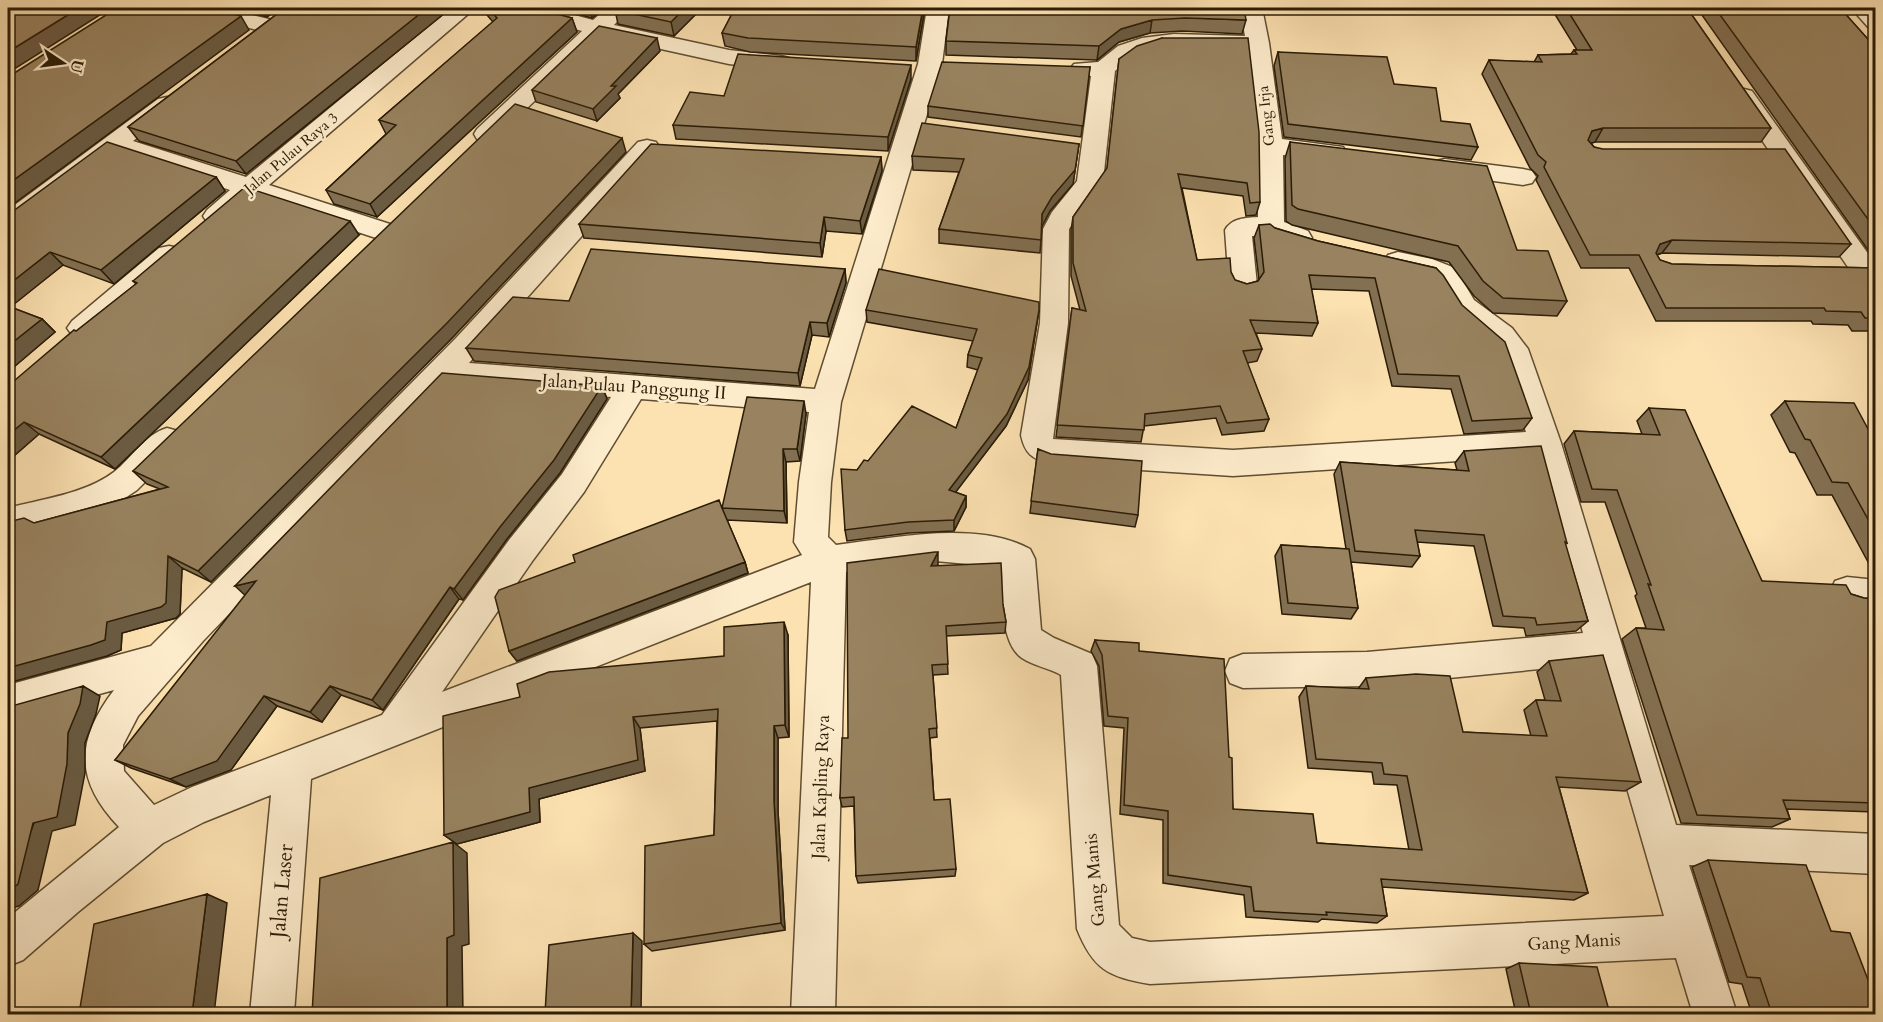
<svg xmlns="http://www.w3.org/2000/svg" width="1883" height="1022" font-family="Cardo,serif">
<rect width="100%" height="100%" fill="#fce1b1"/>
<filter id="stains"><feTurbulence type="fractalNoise" baseFrequency=".00333" numOctaves="4"/><feColorMatrix values="0 0 0 0 .2 0 0 0 0 .09 0 0 0 0 .02 0 0 0 .5 -.17"/></filter>
<radialGradient id="worn" r=".72"><stop offset=".6" stop-color="#630" stop-opacity="0"/><stop offset="1" stop-color="#630" stop-opacity=".3"/></radialGradient>
<g fill="none" stroke-linecap="round" stroke-linejoin="round">
<!-- minor casing -->
<g stroke="#5f4d31" stroke-width="3">
<path id="minor" d="M188 8H223L277 21 280 26 277 31 269 33 191 13Z
M451 8H475L269 185 393 225 396 231 393 237 383 240 373 237 254 198C239 210 227 228 207 222L203 216 207 210 230 190 118 153 17 229 8 232V210L158 99 167 97 176 99 179 104 176 109 133 141 246 177Z
M514 8H548L593 20 607 8H630L614 25 729 50 781 56 789 58 793 63 789 68 781 70 729 64 602 36 495 139 486 142 477 139 474 134 477 129 582 31 517 13Z
M927 8H949L942 64 841 402 831 482 828 537 836 545C894 538 977 520 1030 549L1035 559 1041 630 1054 638 1092 654 1097 666 1119 925 1132 938 1150 942 1664 916 1591 664 1367 686 1243 688 1230 683 1225 671 1230 659 1243 654 1367 652 1583 633 1533 456 1233 476 1049 464C1032 458 1025 454 1021 435L1040 323 1043 229 1052 212 1077 181 1091 76 1074 74 1070 69 1074 64 1098 62 1118 46 1142 38 1174 34 1245 36 1240 8H1262L1269 43 1282 139 1343 147 1347 153 1343 159 1334 161 1283 155 1284 222 1308 231 1312 238 1308 245C1288 250 1271 235 1252 236L1257 285 1253 292 1243 295 1233 292 1229 285 1225 230C1232 218 1245 218 1258 217L1257 145 1247 49C1215 48 1167 42 1138 54 1129 57 1122 65 1115 71L1103 181 1069 229 1068 323 1053 439 1233 450 1526 432 1500 353 1492 344 1454 314 1435 282 1388 269 1384 262 1388 255 1398 252 1432 259 1455 268 1474 300 1512 328 1528 349 1561 443 1676 825 1876 834V874L1689 865 1737 1014H1693L1676 958 1150 984C1108 977 1093 969 1077 929L1061 675C1049 668 1034 666 1022 658 999 642 1003 592 1002 567L935 561 846 572 835 1014H791L811 582 311 779 294 1014H250L271 795 204 822 163 843 78 912 23 960 8 966V918L119 827C74 780 76 740 114 690L8 719V685L151 646 456 338 638 142 647 140 656 142 660 148 469 363 815 389 918 64ZM449 384 611 397 562 474 509 540 382 715 192 787 154 805 124 771 123 745 138 716 203 641ZM641 399 809 412 799 482 794 542 802 555 442 692 533 560 584 492Z
M1851 8H1874L1876 29 1868 27Z
M1744 89 1752 91 1874 262V276L1864 279 1854 276 1732 96 1736 91Z
M1445 159 1523 169 1532 171 1536 177 1532 183 1523 185 1436 173 1432 167 1436 161Z
M169 246 179 248 183 255 179 262 92 335 82 339 72 335 67 328 72 321 159 248Z
M167 428 178 431 183 440 178 449 137 490 116 504 8 536V508C42 499 85 494 114 472 132 458 144 435 167 428Z
M1847 577 1876 580V610L1847 607 1835 603 1830 592 1835 581Z"/>
</g>
<!-- minor -->
<use href="#minor" fill="#fdeccc" fill-rule="evenodd"/>
</g>
<!-- wall -->
<path fill="#837052" stroke="#2b1c06" stroke-width="1.5" d="M230 8H279L267 17Z
M285 8H451L246 174 139 141 128 127Z
M481 8H534L572 18 577 32 377 217 334 204 326 190 386 134 379 120 493 22Z
M555 8H605L592 18Z
M702 8 674 36 618 24 615 10Z
M735 8H925L916 61 750 52 725 46 722 33Z
M950 8 1246 20 1242 34 1182 31 1150 33 1119 42 1097 60 946 55V41Z
M1551 8H1687L1771 128 1761 142H1595L1591 143 1594 147 1851 244 1839 257 1662 253 1657 255 1660 260 1672 264 1875 268V331H1852L1848 325 1813 324 1811 321H1656L1629 268H1581L1536 180 1538 176 1530 168 1482 74 1489 60 1534 62 1538 55 1571 54 1574 50H1577Z
M1697 8H1840L1875 47V257H1873Z
M1162 38 1260 202 1256 215 1246 216 1243 196 1182 188 1197 260 1231 272 1235 280 1247 284 1258 281 1259 280 1254 238 1259 225 1275 228 1318 241 1436 268 1532 418 1523 430 1464 434 1451 389 1392 386 1369 291 1311 289 1318 323 1312 336 1256 333 1262 349 1257 361 1247 363 1269 419 1264 431 1222 435 1216 418 1144 426 1141 442 1056 437 1072 308 1080 310 1071 276V230L1073 217 1107 169 1119 59Z
M660 51 618 94 620 98 597 121 536 102 532 90Z
M1278 52 1394 84 1441 121 1478 147 1471 160 1284 137 1274 66Z
M1090 67 1081 137 928 117V106Z
M911 79 888 151 676 139 673 125 724 96Z
M1290 142 1517 250 1567 301 1557 316 1493 313 1474 296 1449 262 1292 225 1286 221 1285 158Z
M1079 144 1073 184 1050 211 1042 226 1040 253 939 243V229L959 172 913 170 912 156Z
M626 152 454 336 211 582 182 568 180 614 176 618 122 633 121 650 107 656 34 523 160 489 147 484 133 471Z
M881 157 882 171 862 234 826 231 822 257 584 238 579 224Z
M216 177 225 191 114 284 63 265 10 307 42 319 55 332 8 372V215Z
M359 235 115 469 39 434 8 461V386L136 284 133 281Z
M845 269 846 283 829 337 812 335 800 386 474 361 466 348 569 301Z
M866 310H1039L1028 380 1006 426 955 492 966 496V507L954 531 909 533 847 541 845 530 857 470 868 461 956 428 978 370 967 367 968 355 973 341 867 322Z
M602 386 607 399 560 473 507 539 463 600 459 599 383 710 341 695 322 722 277 706 231 770 186 787 131 768 115 760Z
M1785 401 1875 442V575L1832 495H1817L1795 453 1790 452 1771 415Z
M1649 408 1762 581 1851 594 1864 598 1875 599V812L1787 809 1790 819 1772 827 1681 823 1622 639 1636 628H1646L1635 596 1637 594 1605 502H1581L1564 444 1574 431 1642 434 1637 421Z
M806 414 800 461 786 462 787 523 727 520 745 562 748 573 517 661 509 651 722 508Z
M1038 449 1138 515 1135 527 1030 513Z
M1464 451 1567 543 1565 544 1588 621 1576 631 1526 636 1524 628 1493 626 1474 546 1417 542 1420 556 1412 567 1351 562 1358 608 1351 619 1282 614 1275 556 1281 545 1346 549 1334 474 1340 462 1457 470 1455 463Z
M938 564 937 566 1003 605 1006 622 1005 633 946 636 948 674 933 675 937 737 930 738 934 800 956 869 955 876 858 883 856 876 854 806 842 807 840 798 848 738Z
M788 635 789 737 778 738V811L785 930 652 951 644 944 714 835 717 721 640 728 645 771 539 799 540 822 457 844 444 835 724 656Z
M1095 640 1139 651 1229 757 1233 809 1317 843 1409 850 1397 785 1374 784 1372 772 1308 768 1299 697 1306 686 1358 689 1366 678 1463 732 1531 736 1524 710 1536 700H1545L1537 672 1549 661 1641 782 1625 791 1559 787 1588 893 1574 900 1382 887 1387 916 1377 923 1322 919 1318 922 1246 917 1244 895 1163 883V820L1120 814 1124 728 1104 726 1099 666 1091 651Z
M1708 860 1831 931 1875 1014H1752L1742 984 1729 982 1692 867Z
M1519 963 1610 1014H1516L1506 969Z"/>
<!-- shaded-wall -->
<path fill="#6a5b42" stroke="#2b1c06" stroke-width="1.5" d="M79 8H111L8 73V52Z
M261 8H279L267 17Z
M427 8H451L246 174 236 161Z
M590 8H605L592 18Z
M685 8H702L674 36 671 22Z
M923 8H925L916 61V47Z
M241 16 249 30 8 208V184Z
M572 18 577 32 377 217 370 204Z
M1152 20 1150 33 1119 42 1097 60 1099 46 1121 29Z
M657 38 660 51 618 94 620 98 597 121 593 109 611 86Z
M911 65V79L888 151V137Z
M1603 128 1595 142 1584 145 1592 131Z
M622 138 626 152 454 336 211 582 198 571Z
M1079 144 1073 184 1050 211 1041 228 1042 214Z
M881 157 882 171 862 234 860 221Z
M216 177 225 191 114 284 101 270Z
M824 217 826 231 822 257 820 243Z
M350 221 359 235 115 469 101 457Z
M1672 240 1662 253 1650 257 1660 244Z
M50 252 63 265 8 309V285Z
M845 269 846 283 829 337 827 323Z
M1039 310 1028 380 1006 426 949 501V490Z
M42 319 55 332 8 372V346Z
M810 322 812 335 800 386 798 373Z
M602 386 607 399 560 473 507 539 463 600 454 589Z
M804 401 806 414 800 461 797 449Z
M24 422 39 434 8 461V435Z
M783 449 786 462 787 523 784 511Z
M966 496V507L954 531V520Z
M938 552V564L931 578V566Z
M168 556 182 568 180 614 176 618 122 633 121 650 107 656 8 683V668L107 622Z
M745 562 748 573 517 661 509 651Z
M256 581 248 598 235 586Z
M450 587 459 599 383 710 372 700Z
M784 622 788 635 789 737 785 725Z
M83 686 100 696 96 714 85 743V773L75 825 52 831 38 890 19 906 8 909V892L68 733Z
M330 686 341 695 322 722 310 712Z
M264 696 277 706 231 770 186 787 170 779Z
M633 717 640 728 645 771 539 799 540 822 457 844 444 835 529 788Z
M774 726 778 738V811L785 930 781 923 774 801Z
M453 842 467 853 469 944 462 946 463 1014H447V938Z
M207 894 227 903 214 1014H192Z
M633 933 642 941 641 1014H631Z"/>
<!-- building -->
<path fill="#98825f" stroke="#2b1c06" stroke-width="1.5" d="M8 8H79L8 52Z
M117 8H206L241 16 8 184V77Z
M285 8H427L236 161 128 127Z
M488 8H534L572 18 370 204 326 190 396 125 379 120 497 18Z
M617 8H685L671 22 615 10Z
M735 8H923L916 47 748 38 722 33Z
M950 8H1244L1246 20 1185 18 1152 20 1121 29 1099 46 946 41Z
M1566 8H1687L1771 128H1603L1592 131 1588 140 1594 147 1603 149H1785L1851 244 1672 240 1660 244 1656 253 1660 260 1672 264 1875 268V318H1865L1861 312 1826 311 1824 308H1666L1639 255H1590L1544 167 1546 162 1538 155 1489 60 1542 62 1538 55 1577 54 1574 50H1592Z
M1715 8H1840L1875 47V216H1869L1875 225V229Z
M599 26 657 38 611 86H616L593 109 532 90Z
M1162 38H1248L1259 132 1260 202 1250 203 1247 183 1178 174 1197 260 1230 258 1231 272 1235 280 1247 284 1258 281 1264 272 1259 225 1270 224 1275 228 1318 241 1436 268 1443 275 1462 305 1505 342 1532 418 1472 421 1459 376 1398 374 1375 278 1309 275 1318 323 1250 320 1262 349 1243 351 1269 419 1227 423 1220 406 1145 414 1144 430 1057 425 1072 308 1086 311 1073 263V217L1107 168 1119 59 1137 46Z
M1278 52 1387 57 1394 84 1436 88 1441 121 1470 124 1478 147 1288 124Z
M738 54 911 65 888 137 673 125 690 92 724 96Z
M942 62 1090 67 1083 126 928 106Z
M515 104 622 138 447 323 198 571 168 556 166 603 161 607 107 622 105 640 91 645 8 668V522L24 518 34 523 168 487 133 471Z
M922 123 1079 144 1075 170 1052 197 1042 214 1041 240 939 229 964 159 912 156Z
M107 142 216 177 101 270 50 252 8 285V215Z
M1290 142 1487 166 1517 250 1548 251 1567 301 1503 298 1483 281 1458 246 1298 209 1292 205Z
M651 144 881 157 860 221 824 217 820 243 579 224Z
M245 187 350 221 101 457 24 422 8 435V386L74 330 76 331 137 283 133 281Z
M591 249 845 269 827 323 810 322 798 373 466 348 513 297 569 301Z
M879 269 1039 302V310L1029 367 1007 414 949 490 966 496 954 520 908 522 845 530 841 469 857 470 864 460 868 461 912 406 956 428 982 358 968 355 977 329 866 310Z
M8 306 42 319 8 346Z
M442 373 602 386 554 460 500 527 454 589 450 587 372 700 330 686 310 712 264 696 217 761 170 779 115 760 256 581 235 586Z
M747 397 804 401 797 449H783L784 511 722 508 745 562 509 651 495 597 499 590 575 562 573 555 719 500 722 508Z
M1785 401 1854 403 1875 442V532L1848 483 1832 482 1810 440 1805 439Z
M1649 408 1685 410 1762 581 1846 585 1851 594 1864 598 1875 599V803L1783 800 1790 819 1697 815 1636 628 1664 630 1648 584 1651 585 1617 490 1592 489 1574 431 1660 435Z
M1541 446 1567 543 1565 542 1588 621 1537 625 1535 618 1503 616 1484 535 1415 530 1420 556 1355 551 1340 462 1469 471 1464 451Z
M1038 449 1051 454 1142 461 1138 515 1031 501Z
M1281 545 1349 549 1358 608 1288 603Z
M935 552H938L931 566 1001 563 1003 605 1006 622 946 626 948 664 932 665 937 728 929 729 934 800 950 799 956 869 856 876 854 797 840 798 842 738H848L847 563Z
M784 622 785 725 774 726V801L781 923 644 944 645 846 714 835 718 709 633 717 638 760 529 788 530 812 444 835 443 716 520 697 517 684 549 672 724 656V627Z
M1095 640 1139 643V651L1224 659 1229 757 1232 758 1233 809 1313 814 1317 843 1422 850 1407 776 1384 774 1382 763 1316 759 1306 686 1369 689 1366 678 1416 674 1450 676 1463 732 1547 736 1536 700 1561 701 1549 661 1603 655 1641 782 1556 777 1588 893 1381 879 1387 916 1326 912 1327 915 1254 911 1251 887 1168 875V811L1124 805 1128 718 1108 716 1102 655Z
M83 686 80 704 68 733 67 764 57 817 33 823 18 884 8 892V707Z
M453 842 454 935 447 938V1014H312L320 878Z
M1708 860 1806 865 1831 931 1850 933 1875 998V1014H1772L1760 978 1747 977Z
M207 894 192 1014H79L94 924Z
M633 933 631 1014H545L549 945Z
M1519 963 1597 967 1610 1014H1531Z"/>
<g text-anchor="middle" dominant-baseline="central" stroke-width="5" stroke-linejoin="round" paint-order="stroke">
<!-- far-street labels -->
<g font-size="15" fill="#2b1c06" stroke="#fdeccc">
<text transform="translate(1266 116) rotate(-96)">Gang Irja</text>
<text transform="translate(291 153) rotate(-40)">Jalan Pulau Raya 3</text>
</g>
<!-- street labels -->
<g font-size="18" fill="#2b1c06" stroke="#fdeccc">
<text transform="translate(634 387) rotate(4)">Jalan Pulau Panggung II</text>
<text transform="translate(821 787) rotate(-88)">Jalan Kapling Raya</text>
<text transform="translate(1095 880) rotate(-95)">Gang Manis</text>
<text transform="translate(1574 942) rotate(-3)">Gang Manis</text>
</g>
<!-- near-street labels -->
<g font-size="21" fill="#2b1c06" stroke="#fdeccc">
<text transform="translate(282 891) rotate(-85)">Jalan Laser</text>
</g>
</g>
<!-- margin -->
<rect width="1883" height="1022" fill="none" stroke="#fce1b1" stroke-width="30"/>
<rect x="9" y="9" width="1865" height="1004" fill="none" stroke="#2b1c06" stroke-width="3"/>
<rect x="15" y="15" width="1853" height="992" fill="none" stroke="#2b1c06" stroke-width="1.5"/>
<!-- north arrow -->
<g transform="translate(63 63) rotate(103)" stroke="#fdeccc" stroke-width="4.5" paint-order="stroke">
<path d="M0-4.5L10 22L0 15L-10 22Z" fill="#2b1c06"/>
<text y="-9" font-size="16" font-weight="bold" text-anchor="middle" fill="#2b1c06">U</text>
</g>
<rect width="100%" height="100%" filter="url(#stains)"/>
<rect width="100%" height="100%" fill="url(#worn)"/>
</svg>
